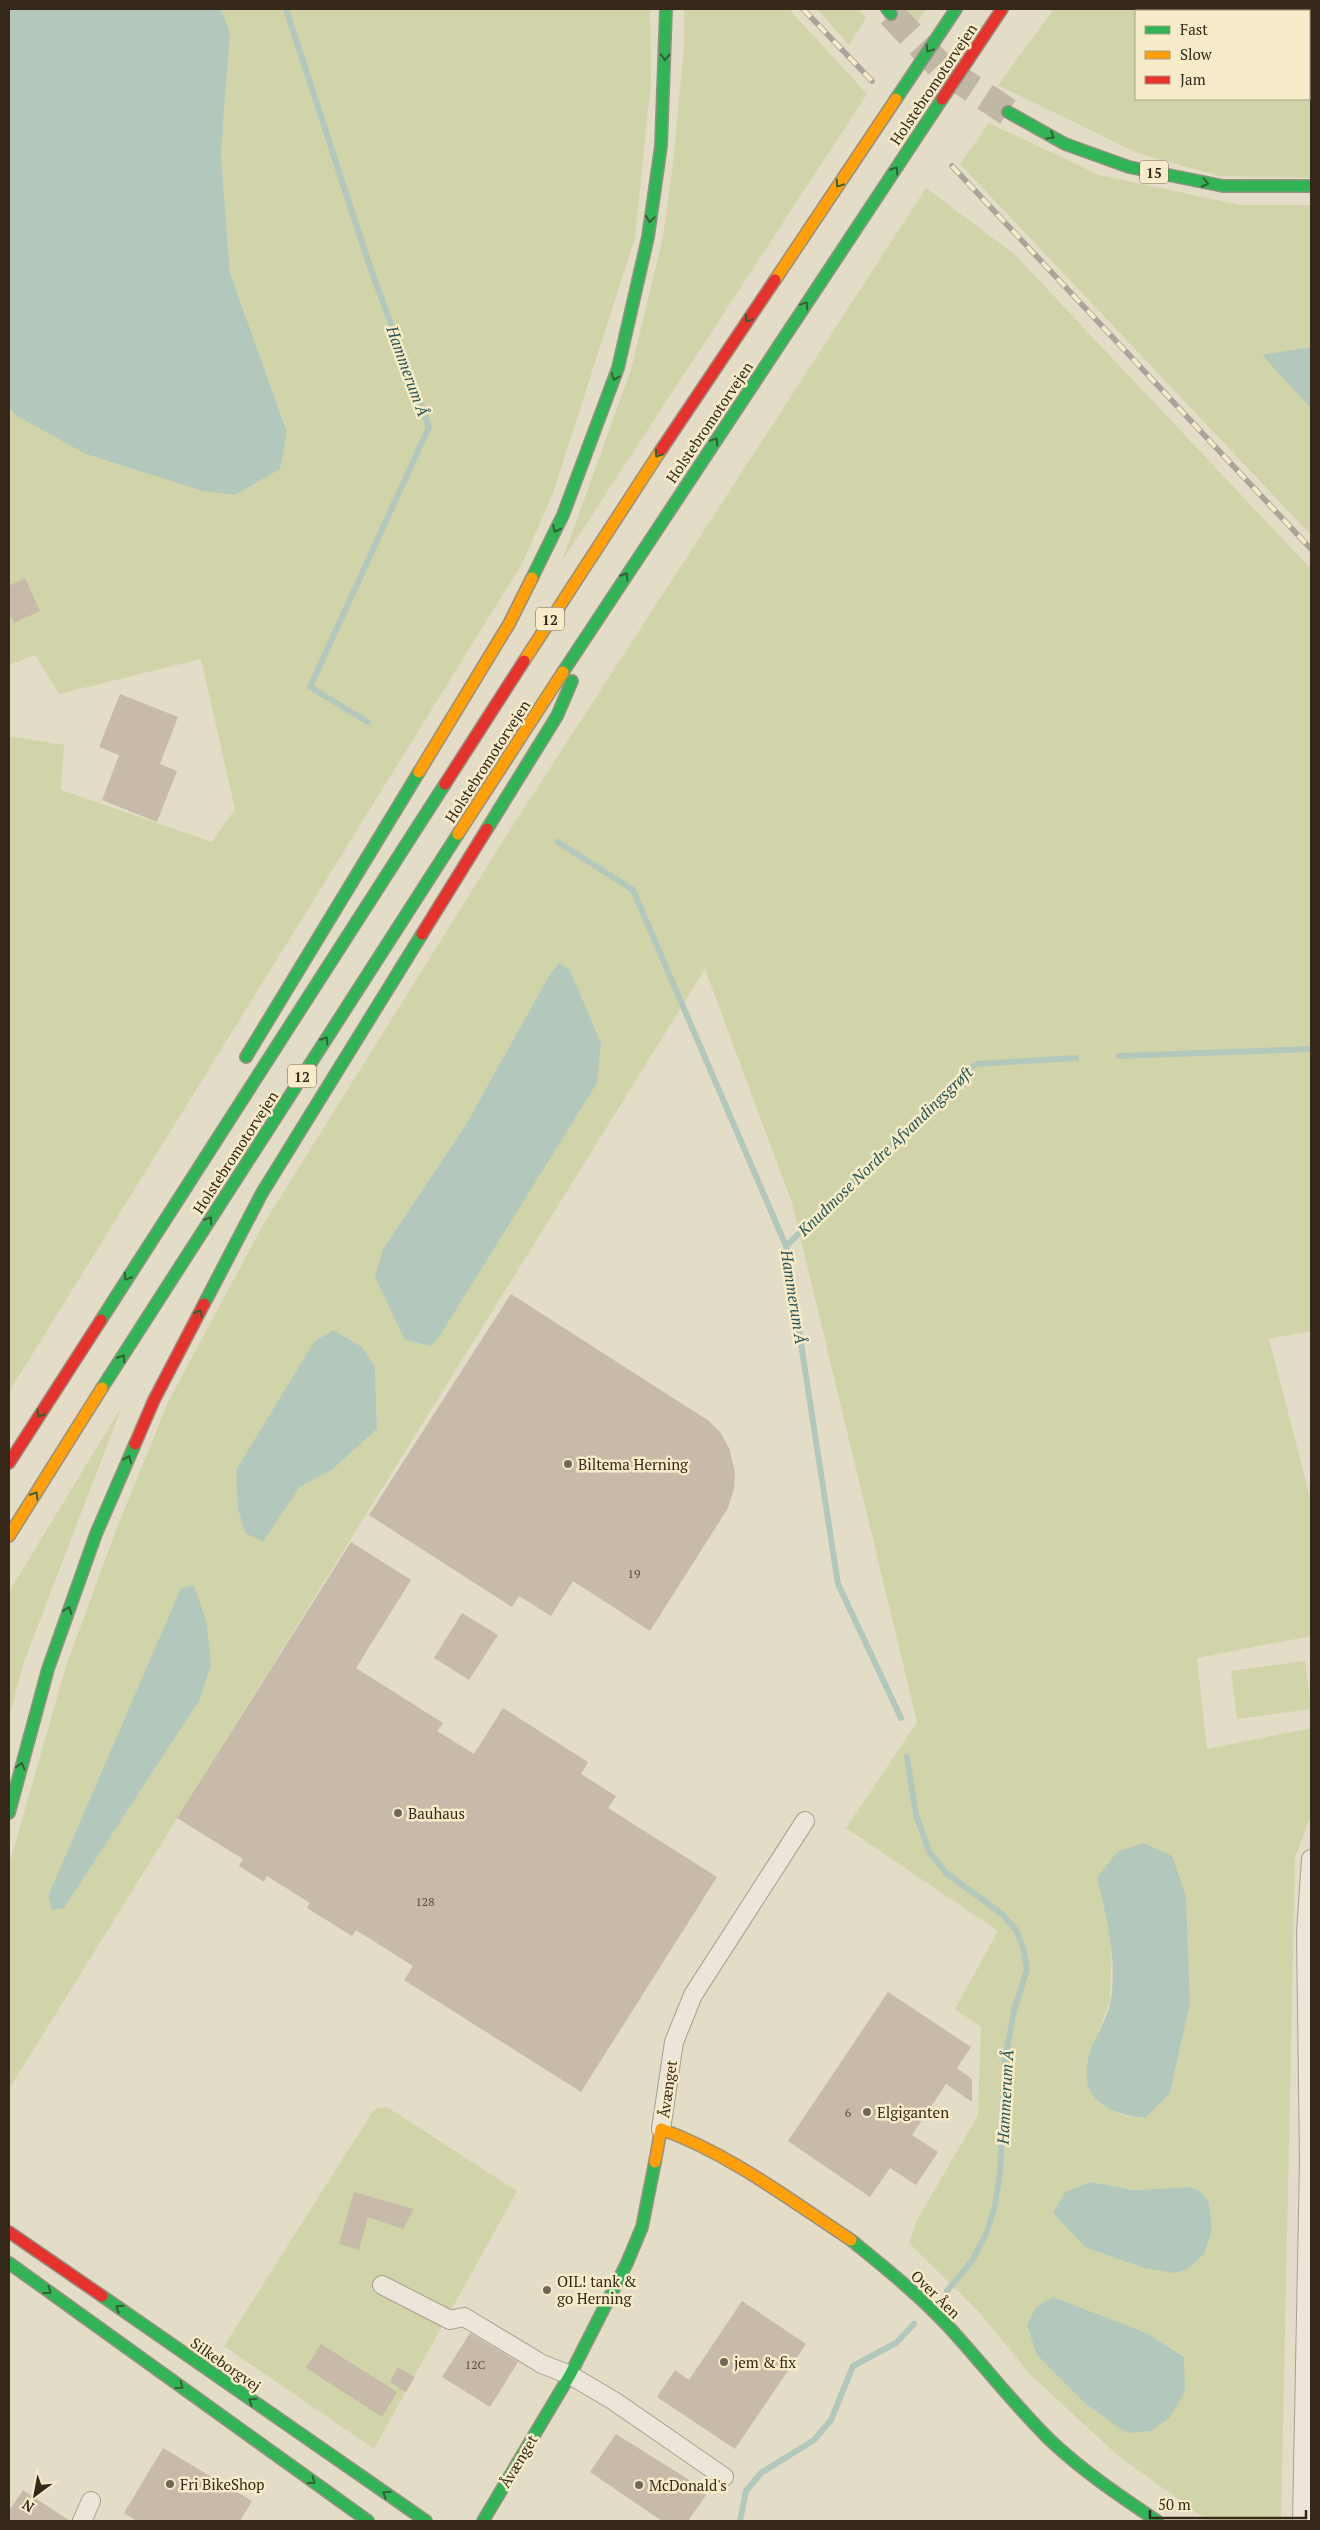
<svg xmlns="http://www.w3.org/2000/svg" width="1320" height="2530" font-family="'PT Serif',serif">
<rect width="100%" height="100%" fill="#e3dcc7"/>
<!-- green -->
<path fill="#d1d4a8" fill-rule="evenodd" d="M221 9H650L651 81 635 238 553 493 523 562 9 1392V736L64 745 61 790 212 842 235 809 201 659 59 694 35 655 9 665V408L17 416 287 432 230 273 221 153 230 33Z
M684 9H789L867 94 562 561 631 370 663 237 673 164 684 46Z
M817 9H858L866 18 849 45Z
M904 9H926L917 23Z
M1054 9H1311V178L1220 176 1137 153 998 85ZM1136 11H1309V99H1136Z
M989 123 1099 175 1240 205H1311V535L960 164Z
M926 188 1014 254 1311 569V1331L1269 1339 1311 1501V1636L1197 1658 1207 1749 1311 1728V1815L1295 1858 1281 2521H1208L1116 2454 1031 2375 978 2311 909 2243 917 2220 978 2115 981 2027 955 2009 998 1931 846 1828 917 1722 792 1203 705 969 9 2089V1865L66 1666 116 1530 169 1400 263 1225 508 833ZM559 963 570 970 601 1043 383 1249 465 1126 550 974ZM375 1367 377 1429 333 1469 300 1487ZM193 1585 199 1701 64 1908 52 1910 48 1896 181 1589ZM1172 1857 1186 1896 1190 2003 1170 2093 1145 2118 1124 2116 1104 2106 1088 2060 1110 2000 1112 1940 1097 1878ZM1091 2182 1133 2190 1191 2187 1201 2192 1209 2203 1212 2229ZM1037 2355 1184 2357 1053 2369Z
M122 1406 24 1662 9 1717V1592Z
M1305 1661 1311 1709 1237 1719 1231 1671Z
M387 2107 517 2191 374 2449 224 2346 373 2111 377 2108Z"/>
<!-- water -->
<path fill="#b3c8bc" d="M9 9H221L230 33 221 153 230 273 287 432 280 469 235 495 203 491 86 454 17 416 9 408Z
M1311 347V408L1262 355Z
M559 963 570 970 601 1043 597 1083 439 1337 431 1346 405 1340 375 1277 383 1249 465 1126 550 974Z
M333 1330 362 1347 375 1367 377 1429 333 1469 300 1487 263 1542 245 1533 238 1509 236 1470 314 1342Z
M194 1585 207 1624 211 1665 199 1701 64 1908 52 1910 48 1896 181 1588Z
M1143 1843 1172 1856 1186 1896 1190 2003 1170 2093 1145 2118C1111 2114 1079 2101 1088 2060 1092 2039 1108 2020 1111 1999 1117 1956 1107 1920 1097 1878L1117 1852Z
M1091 2182 1133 2190 1191 2187 1201 2192 1209 2203 1212 2229 1204 2254 1188 2269 1175 2273 1144 2268 1085 2247 1053 2213 1065 2192Z
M1053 2297 1146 2333 1184 2357 1185 2392 1169 2418 1151 2431 1127 2433 1087 2405 1037 2355 1027 2325 1036 2307Z"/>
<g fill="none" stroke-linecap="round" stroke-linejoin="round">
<!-- stream -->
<path stroke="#b3c8bc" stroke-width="6" d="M286 9 370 267 429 427 310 687 368 722
M558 842 633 890 786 1246 838 1584 901 1718
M1119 1056 1311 1049
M786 1246 976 1064 1076 1058
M907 1757 916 1815 929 1851 946 1873 1002 1914 1016 1930 1023 1947 1027 1969 1014 2011 1005 2060 1000 2173 995 2205 987 2232 972 2261 947 2291
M740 2521 746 2491 761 2473 814 2440 831 2420 853 2366 896 2343 914 2324"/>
</g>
<!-- building -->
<path fill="#c7baa8" d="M25 578 40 611 14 623 9 612V586Z
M120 694 178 717 160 764 177 771 157 822 102 800 119 755 99 747Z
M511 1294 709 1421 720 1432 729 1448 735 1472 734 1488 728 1508 650 1631 573 1581 551 1616 519 1596 512 1607 369 1515Z
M351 1542 411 1580 356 1668 443 1723 437 1731 474 1754 503 1708 588 1762 581 1774 616 1796 608 1808 717 1877 581 2092 404 1980 413 1966 356 1930 352 1936 307 1908 310 1903 267 1876 264 1882 239 1866 243 1859 177 1818Z
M462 1613 498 1635 469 1680 434 1658Z
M888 1992 971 2047 957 2068 972 2079V2102L946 2084 912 2135 938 2152 916 2185 890 2168 870 2197 788 2141Z
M354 2192 414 2209 403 2229 368 2217 359 2250 339 2244Z
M742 2301 806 2344 735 2449 657 2397 675 2370 689 2380Z
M470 2333 518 2362 490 2407 442 2377Z
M321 2344 397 2392 382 2417 306 2368Z
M398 2367 415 2377 406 2392 390 2382Z
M616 2434 702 2488 700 2491 706 2495 688 2521H662L590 2472Z
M163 2448 252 2501 240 2521H137L124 2513Z
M23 2490 70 2521H9V2511Z"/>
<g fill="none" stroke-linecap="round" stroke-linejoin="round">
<!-- highway-tunnel -->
<path stroke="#c0b8a4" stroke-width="28" stroke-dasharray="28 14" stroke-linecap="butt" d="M891 14 943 69 1008 112"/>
<!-- street casing -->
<g stroke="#a7a091" stroke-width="20">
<path id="street" d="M661 2129 674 2042 693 1995 805 1821
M382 2285 450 2320 464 2317 542 2364 570 2375 614 2401 724 2477
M82 2521 91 2501
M1302 2521 1309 2160 1306 1933 1311 1859"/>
</g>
<!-- fast casing -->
<g stroke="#979081" stroke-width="14">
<path id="fast" d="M887 9 891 14
M896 99 956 9
M1008 112 1065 144 1129 167 1223 186H1311
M532 578 563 515 618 368 648 237 661 146 666 9
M563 672 942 99
M487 829 557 716 572 681
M246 1057 419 772
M204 1304 262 1193 422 934
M101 1320 445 784
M102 1388 458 834
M9 1813 48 1669 96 1534 135 1444
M851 2240C884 2267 918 2294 947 2325 983 2364 1014 2405 1051 2441 1084 2472 1120 2496 1157 2521
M9 2263 368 2521
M102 2296 426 2521
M483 2521 570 2375 627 2263 642 2227 655 2162"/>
</g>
<!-- slow casing -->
<g stroke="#979081" stroke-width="14">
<path id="slow" d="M775 280 896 99
M524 661 661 450
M419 772 509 624 532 578
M458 834 563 672
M9 1536 102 1388
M655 2162 661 2129C730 2154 790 2200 851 2240"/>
</g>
<!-- jam casing -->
<g stroke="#979081" stroke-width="14">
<path id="jam" d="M942 99 1002 9
M661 450 775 280
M445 784 524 661
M422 934 487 829
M135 1444 154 1400 204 1304
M9 1463 101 1320
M9 2232 102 2296"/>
</g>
<!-- street -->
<use href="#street" stroke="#ebe6d9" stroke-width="18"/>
<!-- fast -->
<use href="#fast" stroke="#30b455" stroke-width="11"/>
<!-- slow -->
<use href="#slow" stroke="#ff9f0a" stroke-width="11"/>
<!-- jam -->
<use href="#jam" stroke="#e5322d" stroke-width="11"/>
<!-- rail casing -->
<g stroke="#a9a59a" stroke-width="5.5">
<path id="rail" d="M803 9 872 81
M952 166 1311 549"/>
</g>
<!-- rail -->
<use href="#rail" stroke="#f6ecca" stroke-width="4" stroke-dasharray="11" stroke-linecap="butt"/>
</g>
<!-- one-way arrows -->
<defs><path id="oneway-chevron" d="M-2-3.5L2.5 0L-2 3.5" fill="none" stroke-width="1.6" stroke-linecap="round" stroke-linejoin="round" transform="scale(1.25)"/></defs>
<g stroke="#336032">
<use href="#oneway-chevron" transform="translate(929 49) rotate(124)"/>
<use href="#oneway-chevron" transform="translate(665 57) rotate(92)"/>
<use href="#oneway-chevron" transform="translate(1051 136) rotate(30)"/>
<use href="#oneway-chevron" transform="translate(895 170) rotate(-56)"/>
<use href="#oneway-chevron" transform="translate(1205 183) rotate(12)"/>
<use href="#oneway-chevron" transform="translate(839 184) rotate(124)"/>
<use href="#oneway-chevron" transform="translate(650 219) rotate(98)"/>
<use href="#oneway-chevron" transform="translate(805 305) rotate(-56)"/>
<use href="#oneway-chevron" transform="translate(748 319) rotate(124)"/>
<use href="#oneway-chevron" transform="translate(615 377) rotate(111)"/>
<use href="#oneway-chevron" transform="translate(715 441) rotate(-56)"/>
<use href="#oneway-chevron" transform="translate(658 454) rotate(124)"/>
<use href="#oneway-chevron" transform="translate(556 529) rotate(116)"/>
<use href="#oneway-chevron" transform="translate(625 576) rotate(-57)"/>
<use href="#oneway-chevron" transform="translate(325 1040) rotate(-57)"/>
<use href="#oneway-chevron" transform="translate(209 1220) rotate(-57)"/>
<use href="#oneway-chevron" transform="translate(127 1277) rotate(122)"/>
<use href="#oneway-chevron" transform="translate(199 1313) rotate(-63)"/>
<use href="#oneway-chevron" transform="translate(122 1358) rotate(-58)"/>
<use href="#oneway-chevron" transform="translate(40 1414) rotate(122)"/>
<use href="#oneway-chevron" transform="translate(128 1459) rotate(-67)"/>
<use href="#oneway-chevron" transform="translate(35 1495) rotate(-58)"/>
<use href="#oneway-chevron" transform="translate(68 1610) rotate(-70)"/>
<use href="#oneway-chevron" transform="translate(21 1766) rotate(-75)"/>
<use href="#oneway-chevron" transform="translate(48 2291) rotate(36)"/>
<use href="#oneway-chevron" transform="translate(119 2308) rotate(-145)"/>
<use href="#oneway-chevron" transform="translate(180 2386) rotate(36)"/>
<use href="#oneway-chevron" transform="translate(252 2401) rotate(-145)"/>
<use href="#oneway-chevron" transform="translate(312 2481) rotate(36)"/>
<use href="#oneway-chevron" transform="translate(386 2494) rotate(-145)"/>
</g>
<!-- markers -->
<g fill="#726757" stroke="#f6ecca" stroke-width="2">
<circle cx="568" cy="1464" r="5"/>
<circle cx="398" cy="1813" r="5"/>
<circle cx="867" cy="2112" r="5"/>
<circle cx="547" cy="2290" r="5"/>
<circle cx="724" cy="2362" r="5"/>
<circle cx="170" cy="2484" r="5"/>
<circle cx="639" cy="2485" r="5"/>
</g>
<g text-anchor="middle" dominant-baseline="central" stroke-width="5" stroke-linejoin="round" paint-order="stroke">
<!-- number labels -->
<g font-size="12" fill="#5a4c3e">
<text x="634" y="1573">19</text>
<text x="425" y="1901">128</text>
<text x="848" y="2112">6</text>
<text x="475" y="2364">12C</text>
</g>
<!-- shield labels -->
<g fill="#f6ecca" stroke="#6f634f" stroke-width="1">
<rect x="1140" y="160.5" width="28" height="23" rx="4"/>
<rect x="536" y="607.5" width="28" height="23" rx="4"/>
<rect x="288" y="1064.5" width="28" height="23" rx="4"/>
</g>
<g font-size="14" font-weight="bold" fill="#35281a">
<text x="1154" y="172">15</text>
<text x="550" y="619">12</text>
<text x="302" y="1076">12</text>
</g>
<!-- street labels -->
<g font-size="15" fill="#35281a" stroke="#f6ecca">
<text transform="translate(933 84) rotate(-56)">Holstebromotorvejen</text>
<text transform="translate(709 422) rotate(-56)">Holstebromotorvejen</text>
<text transform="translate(487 761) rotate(-57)">Holstebromotorvejen</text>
<text transform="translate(235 1152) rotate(-57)">Holstebromotorvejen</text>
<text transform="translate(667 2089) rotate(-82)">Åvænget</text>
<text transform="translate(936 2294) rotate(44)">Over Åen</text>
<text transform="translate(226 2364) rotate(35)">Silkeborgvej</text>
<text transform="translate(518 2461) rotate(-59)">Åvænget</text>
</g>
<!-- poi labels -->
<g font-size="15" fill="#35281a" stroke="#f6ecca" text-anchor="start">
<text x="578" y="1464">Biltema Herning</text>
<text x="408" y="1813">Bauhaus</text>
<text x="877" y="2112">Elgiganten</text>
<text x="557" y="2281">OIL! tank &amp;<tspan x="557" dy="17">go Herning</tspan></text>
<text x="734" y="2362">jem &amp; fix</text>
<text x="180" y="2484">Fri BikeShop</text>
<text x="649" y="2485">McDonald's</text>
</g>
<!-- water labels -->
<g font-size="16" font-style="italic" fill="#295555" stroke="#f6ecca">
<text transform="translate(408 371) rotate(70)">Hammerum Å</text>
<text transform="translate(885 1151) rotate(-44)">Knudmose Nordre Afvandingsgrøft</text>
<text transform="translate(794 1297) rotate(81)">Hammerum Å</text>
<text transform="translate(1005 2097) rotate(-87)">Hammerum Å</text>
</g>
</g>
<!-- border -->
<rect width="1320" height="2530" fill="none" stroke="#35281a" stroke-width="20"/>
<!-- legend -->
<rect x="1135" y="10" width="175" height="90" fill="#f6ecca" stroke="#a99e84"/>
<rect x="1145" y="26" width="25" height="8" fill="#30b455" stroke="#a99e84"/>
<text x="1180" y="35" font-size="15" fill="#35281a">Fast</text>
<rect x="1145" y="51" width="25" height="8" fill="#ff9f0a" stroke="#a99e84"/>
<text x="1180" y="60" font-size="15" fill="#35281a">Slow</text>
<rect x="1145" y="76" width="25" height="8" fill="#e5322d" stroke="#a99e84"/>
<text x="1180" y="85" font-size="15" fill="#35281a">Jam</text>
<!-- north arrow -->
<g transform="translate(35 2495) rotate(212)" stroke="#f6ecca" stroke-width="4" paint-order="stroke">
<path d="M0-4L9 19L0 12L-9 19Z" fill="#35281a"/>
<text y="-8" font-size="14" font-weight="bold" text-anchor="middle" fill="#35281a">N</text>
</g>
<!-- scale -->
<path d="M1150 2510v8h156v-8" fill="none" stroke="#35281a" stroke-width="2.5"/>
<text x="1158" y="2510" font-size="15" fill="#35281a" stroke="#f6ecca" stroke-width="4" paint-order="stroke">50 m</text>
</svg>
